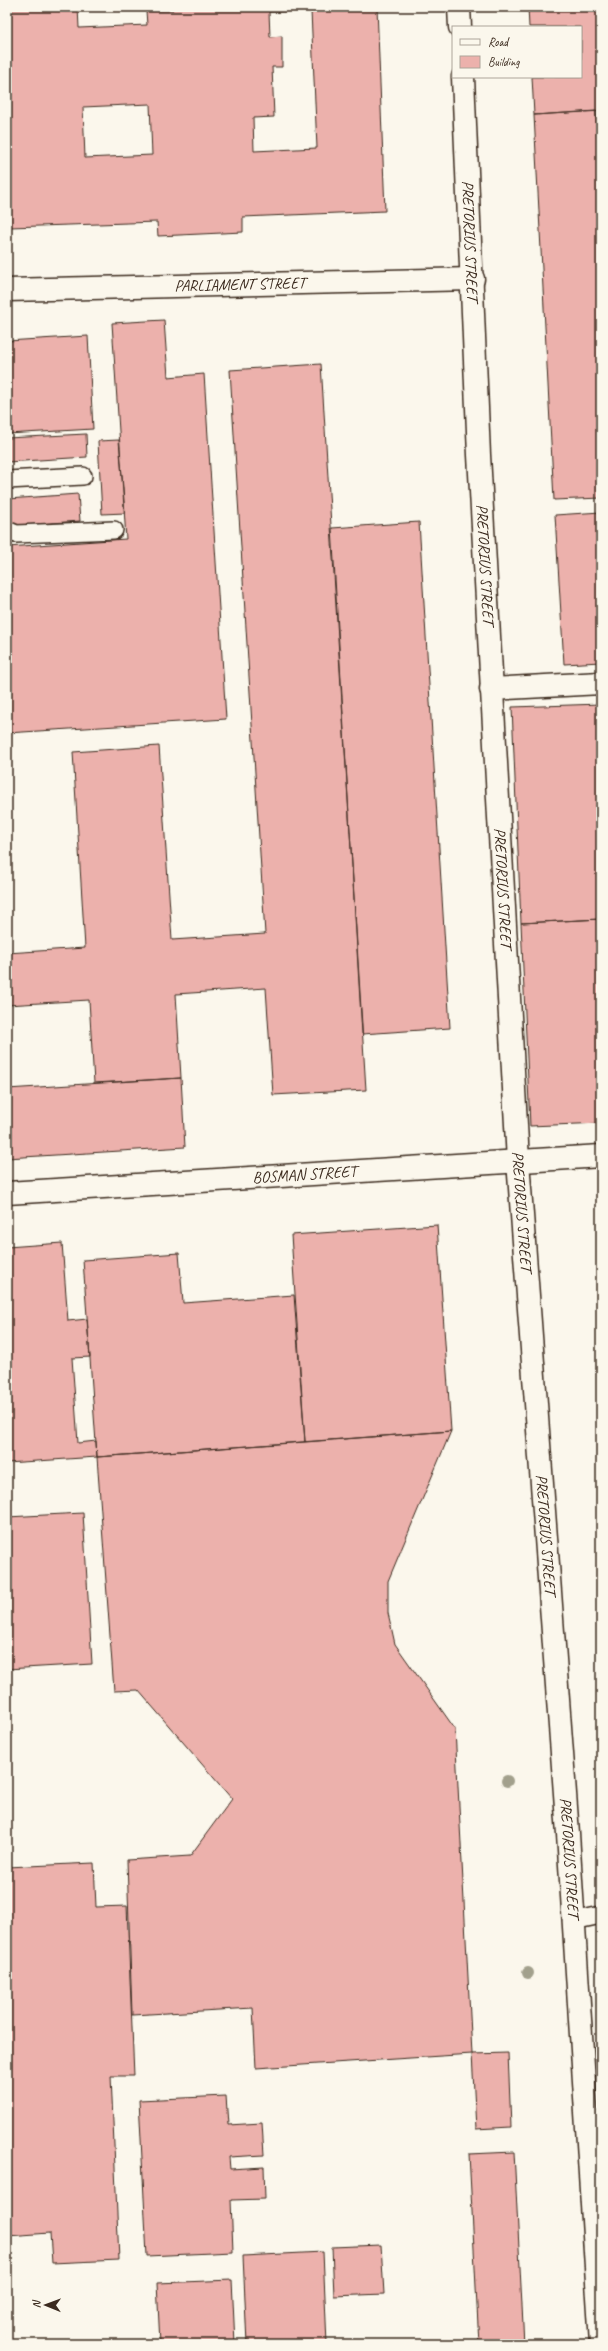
<svg xmlns="http://www.w3.org/2000/svg" width="608" height="2351" font-family="Caveat,sans-serif">
<rect width="100%" height="100%" fill="#fbf7ec"/>
<filter id="ink" filterUnits="userSpaceOnUse"><feTurbulence type="fractalNoise" baseFrequency=".025" numOctaves="2"/><feDisplacementMap in="SourceGraphic" scale="8" xChannelSelector="R" yChannelSelector="G"/><feConvolveMatrix kernelMatrix="1 2 1 2 8 2 1 2 1" color-interpolation-filters="sRGB"/></filter>
<g filter="url(#ink)">
<!-- building -->
<path fill="#ecb1ac" stroke="#3b2a1e" fill-rule="evenodd" d="M7 7H78L79 28 147 25 146 11 173 10V7H377L385 211 243 217V232L158 236 157 222 10 227 7 154ZM311 11 317 148 254 151 253 118 274 117 272 67H282V36L270 37 269 12ZM150 104 152 155 85 158 83 107Z
M528 7H601V111L534 115 532 77H581V27H529Z
M596 111 601 206V498L554 500 534 115Z
M164 320 168 377 204 374 226 719 7 733V547L126 539 112 323Z
M88 336 93 429 7 434V341Z
M321 364 366 1090 273 1095 266 988 176 994 181 1078 94 1083 89 1000 7 1005V953L85 948 73 752 159 746 172 940 265 934 230 370Z
M86 434 87 457 7 462V438Z
M119 440 125 513 102 514 98 441Z
M78 494 80 521 9 526 8 499Z
M601 512V662L564 664 555 515Z
M419 522 450 1028 362 1034 332 528Z
M601 704V919L521 923 512 707Z
M601 919V1123L530 1126 521 923Z
M181 1078 185 1147 7 1158V1089Z
M437 1225 451 1431 305 1442 291 1235Z
M62 1243 68 1321 87 1319 90 1357 72 1358 78 1443 96 1441 97 1457 7 1463V1247Z
M179 1253 183 1303 294 1295 305 1442 97 1457 83 1260Z
M451 1431 388 1581V1613L395 1644 455 1729 472 2054 256 2068 253 2008 132 2015 127 1860 190 1856 232 1799 138 1690 114 1691 97 1457Z
M83 1513 92 1664 7 1669V1517Z
M94 1863 96 1907 127 1906 134 2076H111L119 2260 52 2263 50 2233 7 2236V1867Z
M508 2053 511 2127 476 2129 472 2054Z
M226 2096 228 2125 262 2123 264 2155 229 2157 230 2169 264 2167 265 2199 231 2200 233 2252 147 2256 139 2100Z
M514 2152 524 2344H479L469 2154Z
M381 2245 384 2294 334 2296 332 2247Z
M323 2252 327 2344H247L243 2256Z
M232 2280 235 2344H160L157 2283Z"/>
<g fill="none" stroke-linecap="round" stroke-linejoin="round">
<!-- service casing -->
<g stroke="#3b2a1e" stroke-width="20">
<path id="service" d="M7 480 83 476
M7 530 16 534 114 530
M573 1921 601 1915"/>
</g>
<!-- minor casing -->
<g stroke="#3b2a1e" stroke-width="25">
<g id="minor">
<path id="s1" d="M7 290 473 279"/>
<path d="M491 689 601 683"/>
</g>
</g>
<!-- tertiary casing -->
<g stroke="#3b2a1e" stroke-width="25">
<g id="tertiary">
<path d="M459 7 460 27"/>
<path id="s2" d="M463 77 479 455 518 1161 568 1834 601 2344"/>
</g>
</g>
<!-- secondary casing -->
<g stroke="#3b2a1e" stroke-width="25">
<g id="secondary">
<path id="s3" d="M7 1193 601 1156"/>
</g>
</g>
<!-- service -->
<use href="#service" stroke="#fbf7ec" stroke-width="17"/>
<!-- minor -->
<use href="#minor" stroke="#fbf7ec" stroke-width="22"/>
<!-- tertiary -->
<use href="#tertiary" stroke="#fbf7ec" stroke-width="22"/>
<!-- secondary -->
<use href="#secondary" stroke="#fbf7ec" stroke-width="22"/>
</g>
<!-- trees -->
<g fill="#a2a08c">
<circle cx="507" cy="1781" r="6"/>
<circle cx="528" cy="1973" r="6"/>
</g>
</g>
<g text-anchor="middle" dominant-baseline="central" stroke-width="4" stroke-linejoin="round" paint-order="stroke">
<!-- street labels -->
<g font-size="16" fill="#3b2a1e" stroke="#fbf7ec">
<text stroke="none"><textPath href="#s2" startOffset="164">PRETORIUS STREET</textPath></text>
<text stroke="none"><textPath href="#s1" startOffset="233">PARLIAMENT STREET</textPath></text>
<text stroke="none"><textPath href="#s2" startOffset="488">PRETORIUS STREET</textPath></text>
<text stroke="none"><textPath href="#s2" startOffset="812">PRETORIUS STREET</textPath></text>
<text stroke="none"><textPath href="#s3" startOffset="298">BOSMAN STREET</textPath></text>
<text stroke="none"><textPath href="#s2" startOffset="1136">PRETORIUS STREET</textPath></text>
<text stroke="none"><textPath href="#s2" startOffset="1460">PRETORIUS STREET</textPath></text>
<text stroke="none"><textPath href="#s2" startOffset="1784">PRETORIUS STREET</textPath></text>
</g>
</g>
<!-- margin -->
<rect width="608" height="2351" fill="none" stroke="#fbf7ec" stroke-width="24"/>
<rect x="12" y="12" width="584" height="2327" fill="none" stroke="#3b2a1e" stroke-width="1.5" filter="url(#ink)"/>
<!-- legend -->
<rect x="452" y="26" width="130" height="52" fill="#fbf7ec" stroke="#aea59a"/>
<rect x="460" y="39" width="20" height="6" fill="#fbf7ec" stroke="#aea59a"/>
<text x="488" y="46" font-size="12" fill="#3b2a1e">Road</text>
<rect x="460" y="56" width="20" height="12" fill="#ecb1ac" stroke="#aea59a"/>
<text x="488" y="66" font-size="12" fill="#3b2a1e">Building</text>
<!-- north arrow -->
<g transform="translate(46 2305) rotate(271)" stroke="#fbf7ec" stroke-width="3" paint-order="stroke">
<path d="M0-3L7 15L0 10L-7 15Z" fill="#3b2a1e"/>
<text y="-6" font-size="11" font-weight="bold" text-anchor="middle" fill="#3b2a1e">N</text>
</g>
</svg>
